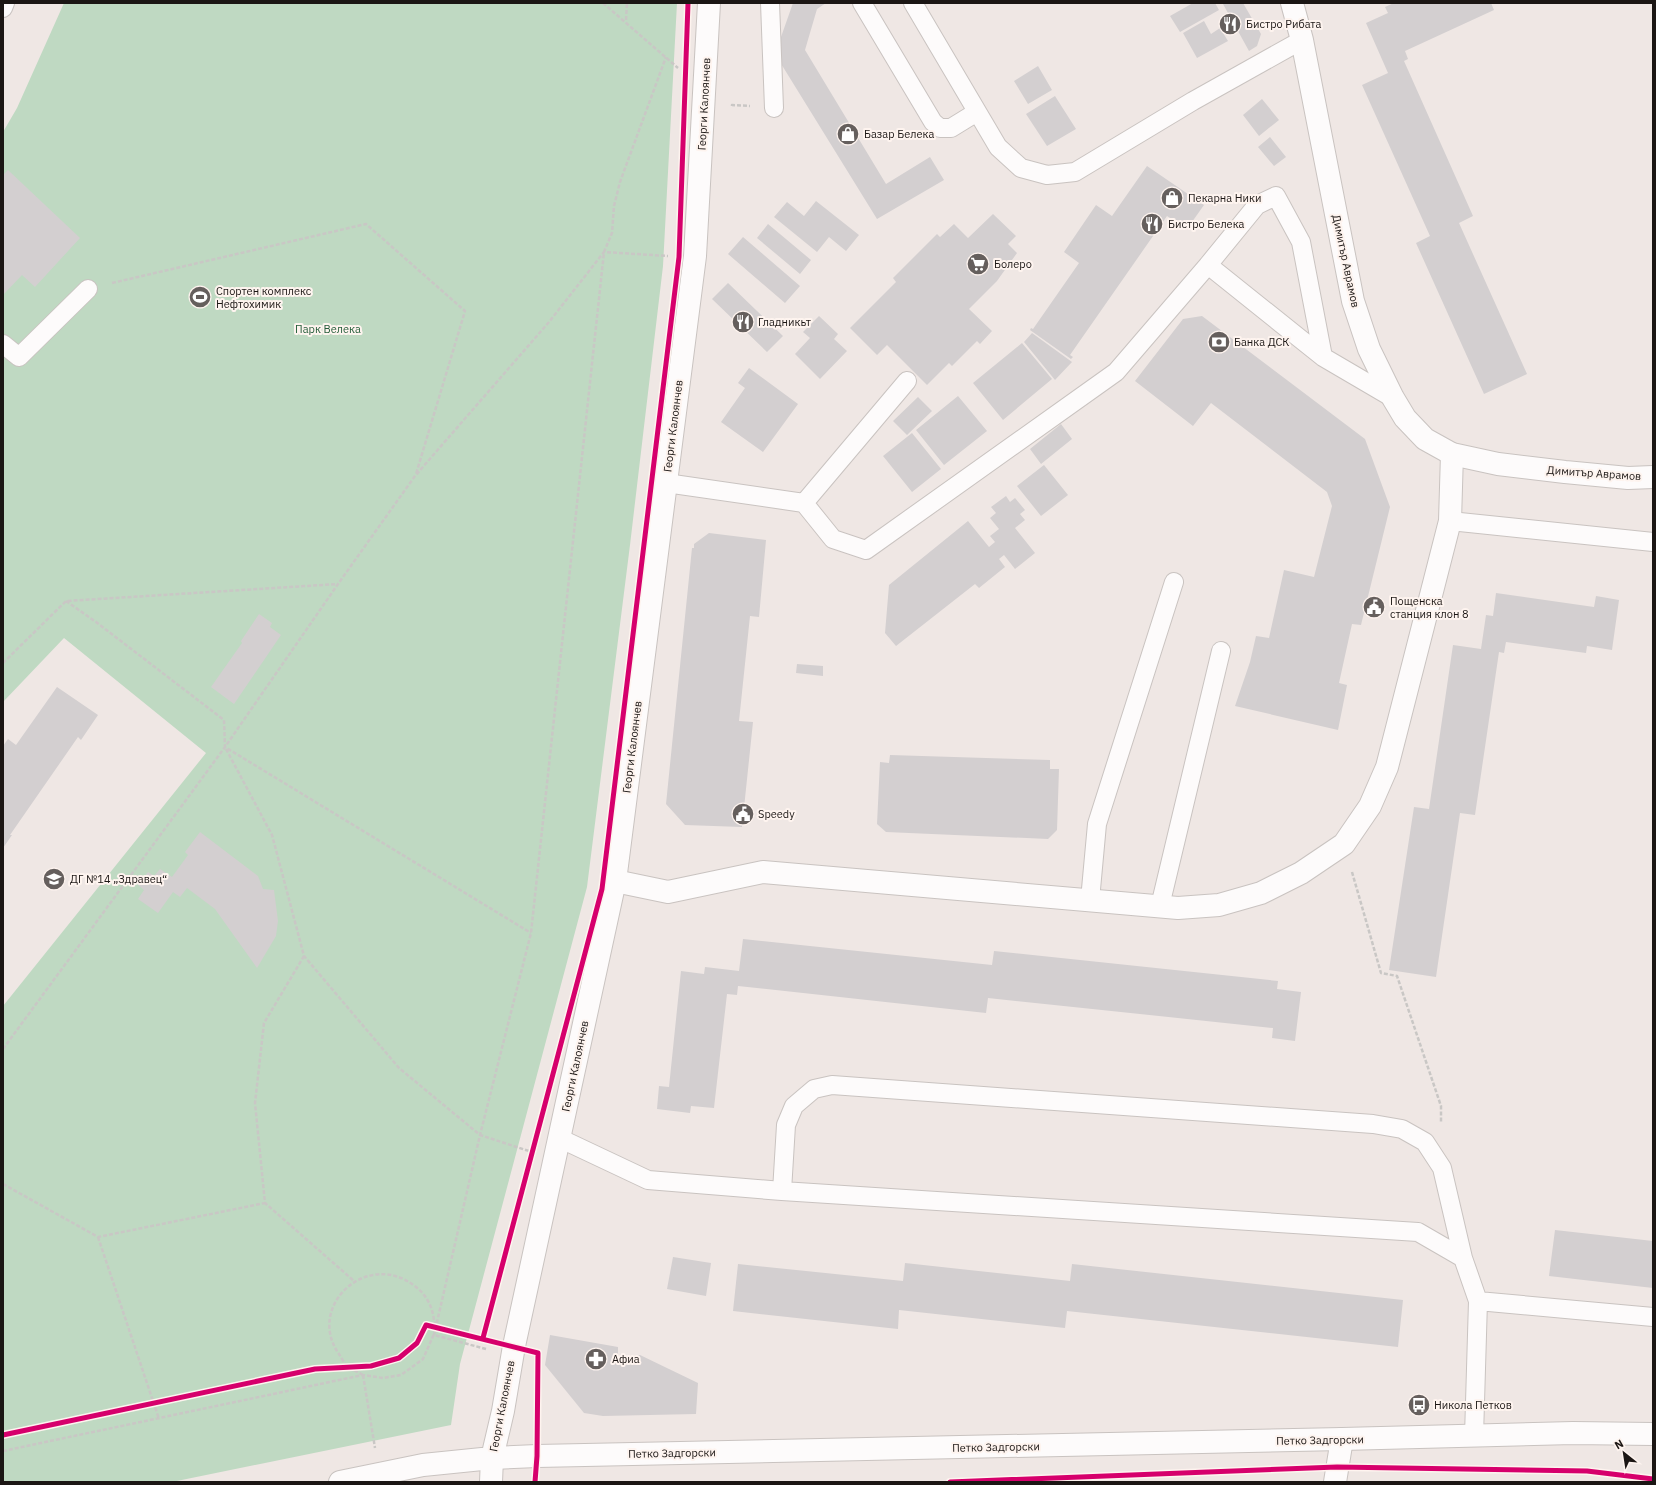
<svg xmlns="http://www.w3.org/2000/svg" width="1656" height="1485" font-family="'IBM Plex Sans',sans-serif">
<rect width="100%" height="100%" fill="#efe7e4"/>
<!-- green -->
<path fill="#bfd9c2" d="M64 3H677L663 266 630 545 587 887 460 1364 451 1425 172 1482H3V1006L206 753 64 638 3 702V132L17 108Z"/>
<!-- building -->
<path fill="#d3cfd0" d="M793 3H826L817 9 805 50 886 184 930 157 944 180 877 219 775 54Z
M1193 3H1215L1219 10 1180 32 1170 16Z
M1243 3 1261 34 1257 46 1249 51 1223 4Z
M1394 3H1491L1494 10 1405 51 1408 59 1404 61 1473 216 1459 223 1527 374 1484 394 1416 243 1430 236 1362 85 1388 73 1366 23 1388 13 1385 7Z
M1204 21 1211 34 1220 28 1228 41 1197 58 1183 33Z
M1038 66 1052 90 1028 104 1014 81Z
M1055 96 1076 129 1047 146 1026 114Z
M1262 99 1279 120 1259 136 1243 115Z
M1270 137 1286 157 1274 166 1258 147Z
M1147 166 1204 205 1187 229 1167 216 1070 355 1073 357 1071 359 1030 330 1031 328 1033 329 1079 263 1064 252 1096 205 1112 216Z
M8 170 80 238 35 287 22 275 3 295V175Z
M816 201 859 235 846 251 829 237 817 252 774 217 787 202 804 216Z
M993 214 1016 236 1008 244 1017 253 997 281 969 309 992 331 980 344 977 341 952 366 949 363 927 385 887 345 877 355 850 328 896 282 893 278 937 234 940 237 954 224 968 238Z
M768 224 811 260 800 274 757 238Z
M743 237 800 286 785 303 728 254Z
M728 283 783 336 767 352 712 299Z
M819 316 838 334 834 339 847 351 820 379 795 354 810 338 803 332Z
M1202 316 1365 439 1390 507 1361 625 1352 624 1339 683 1347 685 1338 730 1235 706 1250 662 1256 636 1269 638 1284 570 1314 577 1332 506 1327 492 1211 403 1193 426 1135 381 1183 319Z
M1032 333 1072 362 1055 380 1024 342Z
M1022 343 1052 379 1003 420 973 383Z
M749 368 798 404 763 452 721 422 745 388 738 383Z
M958 396 987 431 944 465 916 430Z
M918 397 932 411 907 435 893 421Z
M1061 424 1072 439 1041 464 1030 449Z
M912 433 941 469 912 492 883 456Z
M1044 465 1068 495 1041 516 1017 486Z
M1006 496 1010 502 1015 498 1025 510 1020 514 1025 520 1015 528 1035 553 1015 569 1004 555 999 559 1005 567 979 588 975 584 896 646 885 633 889 585 968 521 989 547 995 542 990 536 999 529 990 518 996 513 991 507Z
M709 533 766 540 759 617 750 616 739 721 753 722 742 827 685 825 666 804 692 548H694V544Z
M1496 593 1594 607 1596 596 1619 600 1612 650 1587 646 1586 653 1506 642 1504 653 1499 652 1475 815 1460 813 1436 977 1389 970 1414 807 1429 809 1453 645 1481 649 1486 615 1493 616Z
M259 614 272 623 270 627 281 635 234 704 211 687 242 643 241 641Z
M797 664 823 666V676L796 673Z
M57 687 98 715 81 740 78 737 10 835H12L3 848V746L8 739 16 745Z
M890 755 1050 760V769H1059L1057 830 1048 839 886 832 877 824 880 762 889 763Z
M200 832 258 876 263 889 274 890 278 921 276 936 257 968 215 909 187 888 180 897 173 892 158 913 138 899 144 890 138 885 148 872 154 876 160 869 172 877 188 855 185 852Z
M743 939 992 965 994 951 1278 981 1277 989 1301 992 1295 1041 1272 1038 1273 1028 988 998 986 1013 738 986 737 995 727 994 714 1108 691 1106 690 1113 657 1109 659 1086 669 1087 681 971 704 974 705 967 739 971Z
M1555 1230 1653 1241V1288L1549 1276Z
M673 1257 711 1263 706 1296 667 1289Z
M905 1263 1070 1281 1072 1264 1403 1300 1398 1347 1067 1311 1065 1328 899 1310 898 1329 733 1311 738 1264 903 1281Z
M550 1335 618 1347V1356L640 1355 698 1383 696 1414 603 1416 584 1413 545 1365Z"/>
<g fill="none" stroke-linecap="round" stroke-linejoin="round">
<!-- lane casing -->
<g stroke="#c9c3c0" stroke-width="20">
<path id="lane" d="M770 3 774 108
M862 3 933 122 940 128H951L977 112
M913 3 998 147 1021 168 1047 175 1075 172 1193 101 1302 40
M3 8 5 3
M1208 265 1257 205 1276 196 1301 242 1323 357
M3 344 19 357 88 289
M907 381 804 503 833 539 866 550 1116 372 1208 265 1323 357 1393 398
M666 483 804 503
M1450 521 1653 542
M1090 900 1097 824 1174 582
M1160 906 1221 651
M559 1138 648 1180 782 1191 1418 1232 1463 1258
M782 1191 786 1125 794 1106 814 1089 832 1085 1373 1124 1402 1129 1425 1142 1442 1168 1463 1258 1478 1301 1474 1436
M1478 1301 1653 1317"/>
</g>
<!-- street casing -->
<g stroke="#c9c3c0" stroke-width="24">
<path id="street" d="M615 881 668 892 763 872 1178 908 1219 905 1261 893 1301 873 1344 844 1370 806 1387 767 1450 521 1452 454
M491 1482 492 1458
M1335 1482 1342 1439"/>
</g>
<!-- secondary casing -->
<g stroke="#c9c3c0" stroke-width="24">
<path id="secondary" d="M1292 3 1302 40 1353 301 1369 349 1393 398 1405 418 1425 439 1452 454 1498 464 1565 472 1628 478 1653 477
M492 1458 503 1411 514 1346 615 881 695 256 709 3
M340 1482 423 1465 492 1458 537 1456 1342 1439 1573 1433 1653 1434"/>
</g>
<!-- path -->
<path stroke="#c9c7c5" stroke-width="2.5" stroke-dasharray="4 2" stroke-linecap="butt" d="M603 3 678 68
M626 20 627 3
M732 106V105L750 106
M112 283 366 224 465 311 416 474
M66 601 96 622 224 720 225 747 531 933
M3 663 66 601 338 584
M226 749 272 835 304 956 399 1068 480 1135 529 1151
M1352 872 1381 973 1397 976 1441 1106V1123
M304 956 264 1023 255 1103 265 1203 354 1281
M3 1049 225 747 338 584 415 476 549 322 604 252 668 256
M3 1184 98 1237 265 1203
M98 1237 159 1419
M486 1349 434 1335 480 1135 531 933 604 252 612 233 614 206 620 182 666 57
M363 1375C358 1372 352 1370 347 1366 344 1363 341 1357 339 1354 305 1306 368 1248 416 1287 428 1296 435 1312 434 1327
M363 1375 375 1448
M3 1451 363 1375 383 1378 401 1375 423 1359 434 1334"/>
<!-- lane -->
<use href="#lane" stroke="#fdfbfb" stroke-width="18"/>
<!-- street -->
<use href="#street" stroke="#fdfbfb" stroke-width="22"/>
<!-- secondary -->
<use href="#secondary" stroke="#fdfbfb" stroke-width="22"/>
<!-- cycleway casing -->
<g stroke="#fef4ef" stroke-width="8">
<path id="cycleway" d="M483 1338 602 889 679 257 688 3
M3 1435 315 1369 371 1366 399 1358 417 1343 426 1325 538 1353 537 1456 535 1482
M950 1482 1337 1467 1587 1471 1653 1479"/>
</g>
<!-- cycleway -->
<use href="#cycleway" stroke="#d6006c" stroke-width="5"/>
</g>
<!-- icons -->
<defs>
<g id="restaurant-disc" transform="scale(1.15)"><circle r="9.5" fill="#655f5d" stroke="#fef4ef"/><path d="M-5-6h1v4h1v-4h1v4h1v-4h1v5L-1.5 .5V6h-2V.5L-5-1ZM5-6V6H3V1.5H1.5Q1.5-4 5-6Z" fill="#fff"/></g>
<g id="shop-disc" transform="scale(1.15)"><circle r="9.5" fill="#655f5d" stroke="#fef4ef"/><path d="M-5-2.5h2.3a2.7 3.5 0 0 1 5.4 0H5L5.5 6h-11ZM-1.5-2.5h3a1.5 2.3 0 0 0-3 0Z" fill="#fff"/></g>
<g id="supermarket-disc" transform="scale(1.15)"><circle r="9.5" fill="#655f5d" stroke="#fef4ef"/><path d="M-6-5.5h2.5l.6 2H6L4.5 2H-2.5L-4.4-4H-6ZM-1.5 3.2a1.3 1.3 0 1 0 .1 0ZM3 3.2a1.3 1.3 0 1 0 .1 0Z" fill="#fff"/></g>
<g id="stadium-disc" transform="scale(1.15)"><circle r="9.5" fill="#655f5d" stroke="#fef4ef"/><path d="M0-5a6.5 5 0 1 0 0 10a6.5 5 0 1 0 0-10ZM-3.5-1.8h7v3.6h-7Z" fill="#fff"/></g>
<g id="bank-disc" transform="scale(1.15)"><circle r="9.5" fill="#655f5d" stroke="#fef4ef"/><path d="M-6-4H6V4H-6ZM0-2.3a2.3 2.3 0 1 0 0 4.6a2.3 2.3 0 1 0 0-4.6Z" fill="#fff"/></g>
<g id="civic-disc" transform="scale(1.15)"><circle r="9.5" fill="#655f5d" stroke="#fef4ef"/><path d="M-.6-6.5H3V-4.5H.6V-3L4-1V1h2V6H-6V1h2V-1L-.6-3ZM-1.2 2.5V6h2.4V2.5Z" fill="#fff"/></g>
<g id="school-disc" transform="scale(1.15)"><circle r="9.5" fill="#655f5d" stroke="#fef4ef"/><path d="M0-5L7-2L0 1L-7-2ZM-4 1L0 2.5L4 1V4Q0 6-4 4Z" fill="#fff"/></g>
<g id="pharmacy-disc" transform="scale(1.15)"><circle r="9.5" fill="#655f5d" stroke="#fef4ef"/><path d="M-2-6h4v4h4v4h-4v4h-4v-4h-4v-4h4Z" fill="#fff"/></g>
<g id="bus-disc" transform="scale(1.15)"><circle r="9.5" fill="#655f5d" stroke="#fef4ef"/><path d="M-5-6H5V4H4V6H2V4H-2V6H-4V4H-5ZM-3.5-4V0h7V-4ZM-3.5 1.2v1.5H-2V1.2ZM2 1.2v1.5H3.5V1.2Z" fill="#fff"/></g>
</defs>
<g fill-rule="evenodd">
<use href="#restaurant-disc" x="1230" y="24"/>
<use href="#shop-disc" x="848" y="134"/>
<use href="#shop-disc" x="1172" y="198"/>
<use href="#restaurant-disc" x="1152" y="224"/>
<use href="#supermarket-disc" x="978" y="264"/>
<use href="#stadium-disc" x="200" y="297"/>
<use href="#restaurant-disc" x="743" y="322"/>
<use href="#bank-disc" x="1219" y="342"/>
<use href="#civic-disc" x="1374" y="607"/>
<use href="#civic-disc" x="743" y="814"/>
<use href="#school-disc" x="54" y="879"/>
<use href="#pharmacy-disc" x="596" y="1359"/>
<use href="#bus-disc" x="1419" y="1405"/>
</g>
<g text-anchor="middle" dominant-baseline="central" stroke-width="4" stroke-linejoin="round" paint-order="stroke">
<!-- poi labels -->
<g font-size="11" fill="#1b1614" stroke="#fef4ef" text-anchor="start">
<text x="1246" y="24">Бистро Рибата</text>
<text x="864" y="134">Базар Белека</text>
<text x="1188" y="198">Пекарна Ники</text>
<text x="1168" y="224">Бистро Белека</text>
<text x="994" y="264">Болеро</text>
<text x="216" y="291">Спортен комплекс<tspan x="216" dy="13">Нефтохимик</tspan></text>
<text x="758" y="322">Гладникьт</text>
<text x="1234" y="342">Банка ДСК</text>
<text x="1390" y="601">Пощенска<tspan x="1390" dy="13">станция клон 8</tspan></text>
<text x="758" y="814">Speedy</text>
<text x="70" y="879">ДГ №14 „Здравец“</text>
<text x="612" y="1359">Афиа</text>
<text x="1434" y="1405">Никола Петков</text>
</g>
<!-- street labels -->
<g font-size="11" fill="#1b1614" stroke="#fef4ef">
<text transform="translate(704 104) rotate(-87)">Георги Калоянчев</text>
<text transform="translate(1346 261) rotate(78)">Димитър Аврамов</text>
<text transform="translate(673 426) rotate(-83)">Георги Калоянчев</text>
<text transform="translate(1594 473) rotate(4)">Димитър Аврамов</text>
<text transform="translate(632 747) rotate(-83)">Георги Калоянчев</text>
<text transform="translate(575 1066) rotate(-78)">Георги Калоянчев</text>
<text transform="translate(502 1406) rotate(-79)">Георги Калоянчев</text>
<text transform="translate(1320 1440) rotate(-1)">Петко Задгорски</text>
<text transform="translate(996 1447) rotate(-1)">Петко Задгорски</text>
<text transform="translate(672 1453) rotate(-1)">Петко Задгорски</text>
</g>
<!-- park labels -->
<g font-size="11" fill="#225b37" stroke="#fef4ef">
<text x="328" y="329">Парк Велека</text>
</g>
</g>
<!-- border -->
<rect width="1656" height="1485" fill="none" stroke="#1b1614" stroke-width="8"/>
<!-- north arrow -->
<g transform="translate(1624 1453) rotate(330)" stroke="#fef4ef" stroke-width="3" paint-order="stroke">
<path d="M0-3L7 15L0 10L-7 15Z" fill="#1b1614"/>
<text y="-6" font-size="11" font-weight="bold" text-anchor="middle" fill="#1b1614">N</text>
</g>
</svg>
